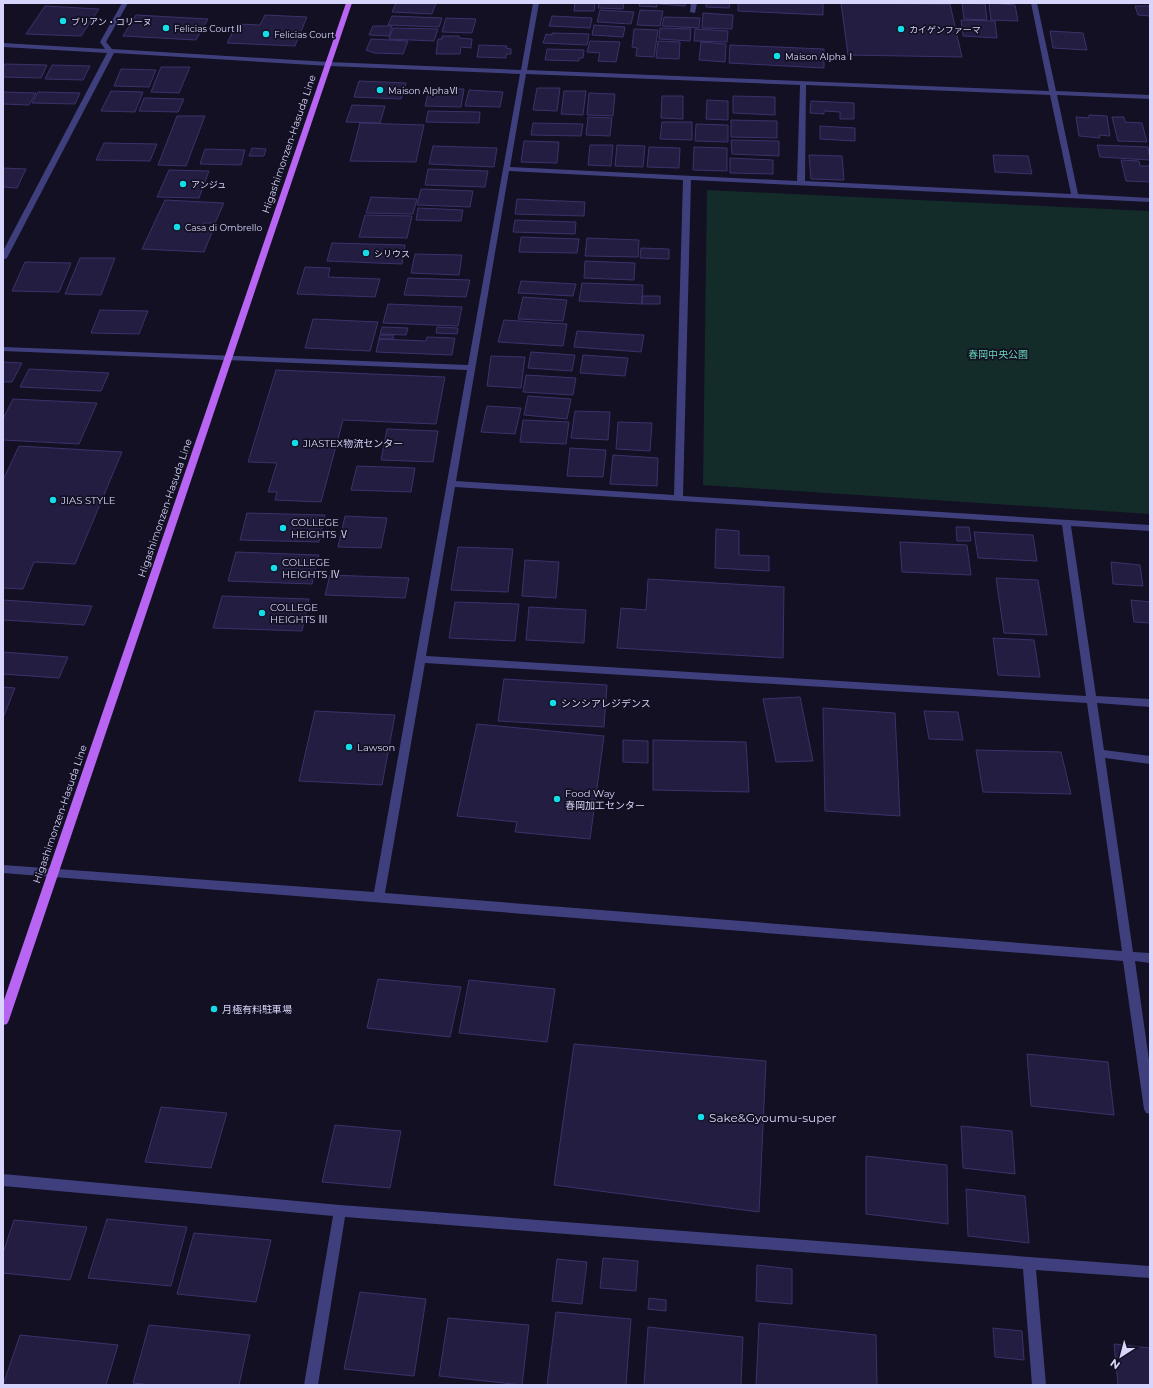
<svg xmlns="http://www.w3.org/2000/svg" width="1153" height="1388" font-family="Montserrat,'Noto Sans JP',sans-serif">
<rect width="100%" height="100%" fill="#121022"/>
<!-- green -->
<path fill="#132c2a" d="M707 190 1150 211V514L703 485Z"/>
<!-- building -->
<path fill="#231e41" stroke="#3b326b" d="M396 3H436L432 14 392 12Z
M575 3H595L594 11H574Z
M599 3H624L623 9 598 8Z
M640 3H657V7L639 6Z
M659 3H685V6L659 4Z
M706 3H730L729 8 706 7Z
M738 3H823V15L738 11Z
M841 3 950 4 962 57 848 55Z
M962 3 985 4 987 20 964 19Z
M989 3 1015 5 1018 21 991 20Z
M45 6 99 9 81 36 26 34Z
M1135 6H1149L1150 16 1138 15Z
M600 10 634 12 631 24 597 22Z
M640 10 663 11 660 26 637 25Z
M703 13 733 15 732 29 702 28Z
M136 15 208 19 196 40 123 36Z
M265 15 307 17 295 46 227 43 237 24 260 25Z
M392 16 442 18 439 27 388 25Z
M552 16 592 18 590 28 549 26Z
M664 17 700 18 699 28 662 26Z
M446 18 476 19 472 33 442 32Z
M961 20 995 21 997 38 963 36Z
M594 25 625 27 623 37 592 35Z
M373 26H392L389 36 369 35Z
M393 28 438 29 434 41 389 39Z
M660 28 691 29 690 41 659 39Z
M634 29 658 30 654 57 636 56 637 48 632 47Z
M695 29 728 31 727 42 694 41Z
M1050 31 1083 33 1087 50 1053 48Z
M552 33 589 34 587 45 543 43 546 34 552 35Z
M442 36H459V38L472 39 471 48 461 47 460 54H436L438 39H442Z
M371 39 408 41 403 54 374 53 366 50Z
M590 41 620 42 616 62 598 61 600 53 587 52Z
M658 41 680 42 679 59 656 58Z
M701 42 726 44 725 62 699 60Z
M479 45 507 46 506 48 511 49V54H506V58L477 57Z
M730 45 824 49V68L729 63Z
M547 49 584 50 583 58H579V61L545 60Z
M5 64 47 65 41 78 3 77V68Z
M52 65 90 66 83 80 45 79Z
M161 67H190L179 93 151 92Z
M121 69 156 70 149 87 114 86Z
M359 81 406 83 401 99 354 97Z
M537 88H560L557 111 533 110Z
M429 89H464L461 107 425 106Z
M469 90 503 92 500 107 465 106Z
M111 91 143 92 135 112 101 111Z
M564 91H586L583 115 561 114Z
M3 92 36 93 29 105 3 104Z
M38 92 80 93 75 104 32 103Z
M589 93 615 94 613 116 587 115Z
M662 96H683V119L661 118Z
M733 96 775 97V115L733 113Z
M144 98 184 99 178 112 139 111Z
M707 100 728 101V120L706 119Z
M811 101 854 103V119H840V112L824 111V114L810 113Z
M352 105 385 106 380 123 346 122Z
M428 111 480 112 479 123 426 122Z
M1089 115 1107 116 1110 136 1099 135 1100 138 1079 136 1076 117 1089 118Z
M177 116H205L186 166 158 165Z
M588 117 612 118 610 136 586 135Z
M1112 117H1124L1125 122 1142 123 1147 142 1118 141Z
M731 120 777 121V138L731 137Z
M662 122H692V140L660 139Z
M360 123 424 125 416 162 350 161Z
M533 123 583 124 581 136 531 135Z
M696 124 728 125V142L695 141Z
M820 126 855 128V141L820 139Z
M731 140 779 141V156L732 154Z
M524 141 559 142 557 163 521 162Z
M104 143 157 144 150 161 96 160Z
M590 145H613L611 166 588 165Z
M617 145 645 146 643 167 615 166Z
M1097 145 1148 147 1150 160 1100 157Z
M433 146 497 148 494 167 429 164Z
M649 147 680 148 679 168 647 167Z
M694 147 727 148V171L693 170Z
M252 148 266 149 264 156H249Z
M205 149 245 150 241 165 200 164Z
M809 155 842 156 844 180 811 179Z
M993 155 1028 156 1032 174 995 172Z
M730 158 773 160V174L730 173Z
M1121 160 1139 161 1140 166H1150V182L1126 181Z
M3 168 26 169 17 188 3 187Z
M428 169 488 171 485 187 425 185Z
M169 170 209 171 199 198 157 197Z
M421 189 473 191 470 207 417 205Z
M371 197 417 199 413 214 366 213Z
M517 199 585 202 584 216 515 214Z
M165 200 224 203 215 223H204L201 230H213L204 252 142 249Z
M418 208 463 210 461 221 416 220Z
M365 215 412 216 407 238 359 237Z
M515 220 576 222 575 234 513 232Z
M521 237 579 239 577 253 519 252Z
M587 238 639 240 638 257 585 256Z
M332 243 405 245 402 264 327 261Z
M641 248 669 249V259L640 258Z
M415 254 462 255 459 275 411 273Z
M80 258H115L101 295 65 294Z
M585 261 635 263 634 280 584 278Z
M25 262 71 263 59 292 12 291Z
M305 267 330 268 328 277 380 279 375 297 297 294Z
M408 278 470 280 466 297 404 295Z
M521 281 576 284 573 296 518 293Z
M582 283 643 285 642 304 579 301Z
M642 296H660V304H642Z
M523 297 567 300 563 321 518 319Z
M388 304 462 307 458 326 383 323Z
M100 310 148 311 139 334 91 333Z
M313 319 378 322 370 351 305 348Z
M504 320 567 324 563 346 498 342Z
M382 327 408 328 406 335 380 334Z
M437 327 458 328 457 334 436 333Z
M577 331 644 335 641 352 574 347Z
M380 335H394L393 339H379Z
M427 337 455 338 452 355 376 352 379 339 426 341Z
M531 352 575 355 572 371 528 368Z
M583 355 628 358 625 376 580 373Z
M491 356 525 357 521 388 487 386Z
M3 362 22 363 12 382H3Z
M29 369 109 373 101 391 20 387Z
M276 370 445 377 436 424 343 420 321 502 275 500 277 492H268L277 463 248 462Z
M526 375 576 378 573 395 523 392Z
M528 396 571 399 567 419 524 415Z
M13 399 97 403 79 444 3 440V419Z
M487 406 521 408 515 434 481 432Z
M575 411 610 412 608 440 571 438Z
M523 420 569 422 566 444 520 442Z
M618 422 652 423 650 451 616 449Z
M387 429 438 431 433 462 381 460Z
M19 446 122 452 75 564 34 562 23 589 3 588V480Z
M570 448 606 450 603 477 567 476Z
M613 455 658 458 657 486 610 484Z
M357 466 415 468 411 492 351 490Z
M247 513 325 515 319 542 240 540Z
M345 516 387 518 381 548 338 547Z
M956 527H969L971 541H957Z
M716 529 739 531V555L769 556V571L715 568Z
M974 532 1033 535 1037 561 978 558Z
M900 542 967 545 971 575 902 572Z
M458 547 513 549 508 592 451 590Z
M236 552 319 555 312 584 228 581Z
M525 560 559 562 556 598 522 596Z
M1111 562 1140 565 1143 586 1113 584Z
M330 575 409 578 405 598 325 595Z
M996 578 1038 580 1047 635 1004 633Z
M648 579 784 587 783 658 617 648 621 608 646 610Z
M222 596 309 599 302 631 213 628Z
M3 600 92 606 84 625 3 620Z
M1131 600 1150 602V623L1134 622Z
M455 602 519 604 515 641 449 638Z
M529 607 586 610 584 643 526 640Z
M993 638 1034 640 1040 677 998 675Z
M3 652 68 657 59 678 3 674Z
M504 679 607 685 604 727 498 721Z
M3 687 15 688 3 718Z
M800 697 813 761 776 762 763 699Z
M823 708 895 713 900 816 825 811Z
M315 711 395 715 382 785 299 781Z
M924 711 958 712 963 740 929 739Z
M477 724 604 736 590 839 515 832 517 822 457 816Z
M623 740 648 741V763L623 762Z
M653 740 746 742 749 792 653 790Z
M976 750 1061 752 1071 794 983 792Z
M378 979 461 987 450 1037 367 1028Z
M469 980 555 989 547 1042 459 1033Z
M574 1044 766 1061 759 1212 554 1185Z
M1027 1054 1108 1062 1114 1115 1031 1106Z
M161 1107 227 1113 211 1168 145 1162Z
M335 1125 401 1131 390 1188 322 1182Z
M961 1126 1012 1131 1015 1174 963 1168Z
M866 1156 947 1165 948 1224 866 1214Z
M966 1189 1025 1196 1029 1243 968 1236Z
M107 1219 187 1227 171 1286 88 1278Z
M14 1220 87 1227 70 1280 3 1273V1253Z
M194 1233 271 1240 256 1302 177 1294Z
M603 1258 638 1261 636 1291 600 1288Z
M557 1259 587 1262 582 1304 552 1301Z
M757 1265 792 1269V1304L756 1301Z
M360 1292 426 1299 414 1376 344 1369Z
M649 1298 666 1300V1311L648 1309Z
M556 1312 631 1319 626 1385H547Z
M448 1318 529 1325 522 1385 439 1376Z
M759 1323 876 1335 877 1385H756Z
M149 1325 250 1335 239 1385H151L133 1383Z
M648 1327 743 1337 741 1385H644Z
M993 1328 1022 1331 1024 1360 995 1357Z
M20 1335 118 1345 106 1385H3Z
M1114 1344 1150 1348V1385H1118Z"/>
<g fill="none" stroke-linecap="round" stroke-linejoin="round">
<!-- minor -->
<path fill="#3f3f7d" fill-rule="evenodd" d="M122 3H128L106 42 112 49 329 62 521 70 533 3H539L527 70 1049 91 1031 3H1037L1056 91 1150 95V99L1057 95 1078 194 1150 198V202L691 180 683 496 1150 525V531L1071 526 1096 696 1150 699V707L1097 703 1104 750 1150 756V764L1105 758 1133 952 1150 953V963L1135 961 1150 1067V1114L1146 1113 1144 1109 1123 961 3 873V865L374 892 467 370 3 351V347L468 365 520 74 329 66 114 53 7 258 3 260V251L107 53 3 47V43L105 49 100 42ZM526 74 800 85 797 181 510 167ZM806 85 1050 95 1071 194 805 181ZM509 171 683 180 674 495 456 481ZM455 487 1062 525 1086 696 426 656ZM425 663 1087 703 1122 951 385 893Z
M691 3H697L695 13 690 12Z
M3 1174 340 1205 1150 1266V1278L1036 1270 1046 1385H1032L1023 1269 345 1217 318 1385H304L333 1216 3 1186Z"/>
<!-- major -->
<path fill="#b765f2" fill-rule="evenodd" d="M346 3H352L9 1020 7 1024 3 1025V1003Z"/>
</g>
<!-- markers -->
<g fill="#14dce8" stroke="#121022" stroke-width="1.5">
<circle cx="63" cy="21" r="4"/>
<circle cx="166" cy="28" r="4"/>
<circle cx="901" cy="29" r="4"/>
<circle cx="266" cy="34" r="4"/>
<circle cx="777" cy="56" r="4"/>
<circle cx="380" cy="90" r="4"/>
<circle cx="183" cy="184" r="4"/>
<circle cx="177" cy="227" r="4"/>
<circle cx="366" cy="253" r="4"/>
<circle cx="295" cy="443" r="4"/>
<circle cx="53" cy="500" r="4"/>
<circle cx="283" cy="528" r="4"/>
<circle cx="274" cy="568" r="4"/>
<circle cx="262" cy="613" r="4"/>
<circle cx="553" cy="703" r="4"/>
<circle cx="349" cy="747" r="4"/>
<circle cx="557" cy="799" r="4"/>
<circle cx="214" cy="1009" r="4"/>
<circle cx="701" cy="1117" r="4"/>
</g>
<g text-anchor="middle" dominant-baseline="central" stroke-width="3.5" stroke-linejoin="round" paint-order="stroke">
<!-- far-poi labels -->
<g font-size="9" fill="#d7d5fb" stroke="#121022" text-anchor="start">
<text x="71" y="21">ブリアン・コリーヌ</text>
<text x="174" y="28">Felicias CourtⅡ</text>
<text x="909" y="29">カイゲンファーマ</text>
<text x="274" y="34">Felicias Court</text>
<text x="785" y="56">Maison AlphaⅠ</text>
<text x="388" y="90">Maison AlphaⅥ</text>
<text x="191" y="184">アンジュ</text>
<text x="185" y="227">Casa di Ombrello</text>
<text x="374" y="253">シリウス</text>
</g>
<!-- street labels -->
<g font-size="10" fill="#d7d5fb" stroke="#121022">
<text transform="translate(289 144) rotate(-71)">Higashimonzen-Hasuda Line</text>
<text transform="translate(165 508) rotate(-71)">Higashimonzen-Hasuda Line</text>
<text transform="translate(60 814) rotate(-71)">Higashimonzen-Hasuda Line</text>
</g>
<!-- park labels -->
<g font-size="10" fill="#67d5b5" stroke="#121022">
<text x="998" y="354">春岡中央公園</text>
</g>
<!-- poi labels -->
<g font-size="10" fill="#d7d5fb" stroke="#121022" text-anchor="start">
<text x="303" y="443">JIASTEX物流センター</text>
<text x="61" y="500">JIAS STYLE</text>
<text x="291" y="522">COLLEGE<tspan x="291" dy="12">HEIGHTS Ⅴ</tspan></text>
<text x="282" y="562">COLLEGE<tspan x="282" dy="12">HEIGHTS Ⅳ</tspan></text>
<text x="270" y="607">COLLEGE<tspan x="270" dy="12">HEIGHTS Ⅲ</tspan></text>
<text x="561" y="703">シンシアレジデンス</text>
<text x="357" y="747">Lawson</text>
<text x="565" y="793">Food Way<tspan x="565" dy="12">春岡加工センター</tspan></text>
<text x="222" y="1009">月極有料駐車場</text>
</g>
<!-- near-poi labels -->
<g font-size="12" fill="#d7d5fb" stroke="#121022" text-anchor="start">
<text x="709" y="1117">Sake&amp;Gyoumu-super</text>
</g>
</g>
<!-- border -->
<rect width="1153" height="1388" fill="none" stroke="#d7d5fb" stroke-width="8"/>
<!-- north arrow -->
<g transform="translate(1121 1356) rotate(216)" stroke="#121022" stroke-width="3" paint-order="stroke">
<path d="M0-3L7 15L0 10L-7 15Z" fill="#d7d5fb"/>
<text y="-6" font-size="11" font-weight="bold" text-anchor="middle" fill="#d7d5fb">N</text>
</g>
</svg>
